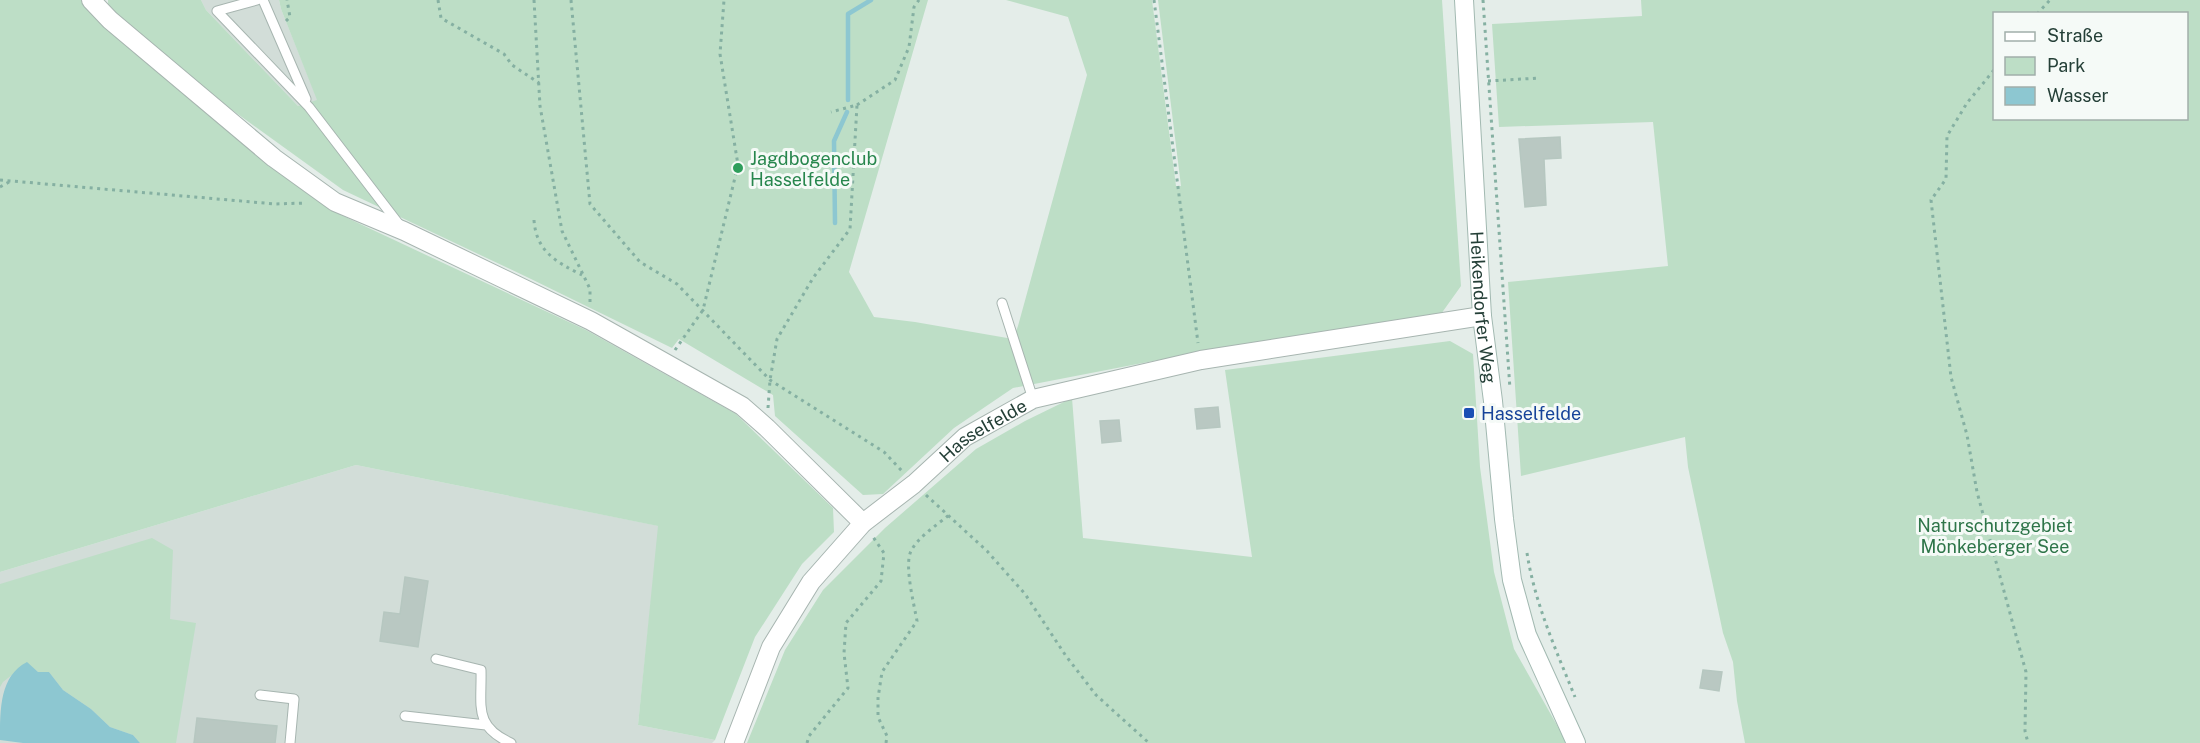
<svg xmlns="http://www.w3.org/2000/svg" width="2200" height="743" font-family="'Public Sans',sans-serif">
<rect width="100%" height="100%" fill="#e4ede9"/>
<!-- built -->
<path fill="#d2ddd8" d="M201 0H279L281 9 318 101 298 106 206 10Z
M356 465 659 526 638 725 715 740 712 743H0V572Z"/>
<!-- green -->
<path fill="#bddec6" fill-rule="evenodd" d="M0 0H81L266 163 341 215 586 330 736 414 833 508 834 532 802 564 755 637 715 740 638 725 658 526 356 465 0 572Z
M108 0H201L206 10 298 106 317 100 281 9 279 0H928L849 272 874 317 915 322 1013 339 1018 326 1087 75 1068 17 1006 0H1152L1176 186H1181L1158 0H1442L1461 286 1441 314 1210 350 1013 388 954 428 883 494 863 495 775 416 773 395 679 339 672 348 531 279 343 190 228 107 108 7Z
M1641 0H2200V743H1745L1737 701 1733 662 1723 633 1688 467 1685 437 1521 476 1508 282 1668 266 1653 122 1499 127 1492 24 1642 16ZM1994 14H2186V118H1994Z
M1450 341 1473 354 1480 467 1494 572 1514 649 1567 743H747L785 650 823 590 885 528 976 449 1025 421 1072 398 1083 538 1252 557 1225 370Z
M152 538 173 550 170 619 196 623 176 743H140L133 735 110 727 91 709 63 690 49 672H38L27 663 3 682 0 687V584Z"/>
<!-- water -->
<path fill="#8dc7d1" d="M27 662 38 672H49L63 690 91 709 110 727 133 735 140 743H23L0 740C0 708 0 676 27 662Z"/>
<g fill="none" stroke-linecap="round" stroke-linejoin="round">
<!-- stream -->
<path stroke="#8dc7d1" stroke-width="4.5" d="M848 100V14L871 0
M835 223 834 141 847 112"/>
</g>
<!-- building -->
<path fill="#b9c8c2" stroke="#b6c7c0" stroke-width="1.5" d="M1560 137 1561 158 1544 159 1546 205 1525 207 1519 139Z
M1218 407 1220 427 1197 429 1195 409Z
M1119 420 1121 441 1102 443 1100 421Z
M405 577 428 581 418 647 380 641 384 612 400 614Z
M1703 670 1722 672 1719 691 1700 688Z
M197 718 277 726 275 743H194Z"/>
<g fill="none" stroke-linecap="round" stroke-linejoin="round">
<!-- lane casing -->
<g stroke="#a7b5b0" stroke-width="11">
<path id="lane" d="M257 0 217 11 309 107 401 227
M263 0 306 99
M1002 303 1033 399
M436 659 481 670C482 706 473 726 511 743
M260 695 294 699 290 743
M405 716 486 725"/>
</g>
<!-- street casing -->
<g stroke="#a7b5b0" stroke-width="20">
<g id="street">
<path d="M91 0 110 20 274 158 335 202 404 231 591 321 742 406 767 428 863 523"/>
<path id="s1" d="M734 743 771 647 811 582 863 523 914 484 965 437 1033 399 1201 360 1482 316"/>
</g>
</g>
<!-- secondary casing -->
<g stroke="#a2b9b1" stroke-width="20">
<g id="secondary">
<path id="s2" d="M1464 0 1482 316 1493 401 1504 519 1512 580 1527 635 1576 743"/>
</g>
</g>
<!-- path -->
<path stroke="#85b0a2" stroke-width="3" stroke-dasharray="3 4.5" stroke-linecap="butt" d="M438 0 441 18 504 54 512 65 539 83
M534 0 540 106 562 231 590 289V304
M571 0 590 204 640 262 677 284 770 380 884 452 902 471
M1154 0 1198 343
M1483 0 1510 389
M2037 14 2050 0
M286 21 290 17 287 0
M1994 70 1967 103 1947 136 1946 179 1931 200 1951 377 1967 435 1977 492 2026 672 2025 731 2028 743
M1488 81 1540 78
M857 105 895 80 909 47 914 7 919 0
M0 180 275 204 306 203
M0 187 9 182
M534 220C536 251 556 262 582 275
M675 350 703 310 738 165 720 54 724 0
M768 408 770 380 777 339 813 278 850 229 857 105 831 112
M926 495 987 551 1025 594 1066 656 1096 695 1149 743
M1527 553C1535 604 1556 650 1575 697
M807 743 809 736 848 688 844 653 846 623 881 581 884 553 873 537
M886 743 887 736 878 717V698L882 672 917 621C914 604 904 565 911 551 918 537 937 525 949 515"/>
<!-- lane -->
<use href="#lane" stroke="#fff" stroke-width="9"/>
<!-- street -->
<use href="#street" stroke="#fff" stroke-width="18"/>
<!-- secondary -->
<use href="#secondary" stroke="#fff" stroke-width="18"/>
</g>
<!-- markers -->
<circle fill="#2e9e5b" stroke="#f5faf7" stroke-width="2" cx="738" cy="168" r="6"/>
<rect fill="#1a4fb4" stroke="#f5faf7" stroke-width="2" x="1463" y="407" width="12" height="12" rx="3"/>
<g text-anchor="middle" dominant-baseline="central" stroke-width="6" stroke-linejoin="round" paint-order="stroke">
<!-- leisure labels -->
<g font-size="18" fill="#27864d" stroke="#f5faf7" text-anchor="start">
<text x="750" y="158">Jagdbogenclub<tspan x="750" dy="21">Hasselfelde</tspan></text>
</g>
<!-- street labels -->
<g font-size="18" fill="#243f37" stroke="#f5faf7">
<text stroke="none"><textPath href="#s2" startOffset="308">Heikendorfer Weg</textPath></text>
<text stroke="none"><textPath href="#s1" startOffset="410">Hasselfelde</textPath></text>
</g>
<!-- transit labels -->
<g font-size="18" fill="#164399" stroke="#f5faf7" text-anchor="start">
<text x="1481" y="413">Hasselfelde</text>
</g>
<!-- park labels -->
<g font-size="18" fill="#2e7549" stroke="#f5faf7">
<text x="1995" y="525">Naturschutzgebiet<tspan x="1995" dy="21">Mönkeberger See</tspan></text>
</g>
</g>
<!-- legend -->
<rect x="1993" y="12" width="195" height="108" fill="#f5faf7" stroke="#a1afaa" stroke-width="1.5"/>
<rect x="2005" y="32" width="30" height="9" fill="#ffffff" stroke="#a1afaa" stroke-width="1.5"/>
<text x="2047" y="42" font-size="18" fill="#243f37">Straße</text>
<rect x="2005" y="57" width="30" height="18" fill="#bddec6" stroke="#a1afaa" stroke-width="1.5"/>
<text x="2047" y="72" font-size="18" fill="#243f37">Park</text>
<rect x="2005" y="87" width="30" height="18" fill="#8dc7d1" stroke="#a1afaa" stroke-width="1.5"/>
<text x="2047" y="102" font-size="18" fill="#243f37">Wasser</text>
</svg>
